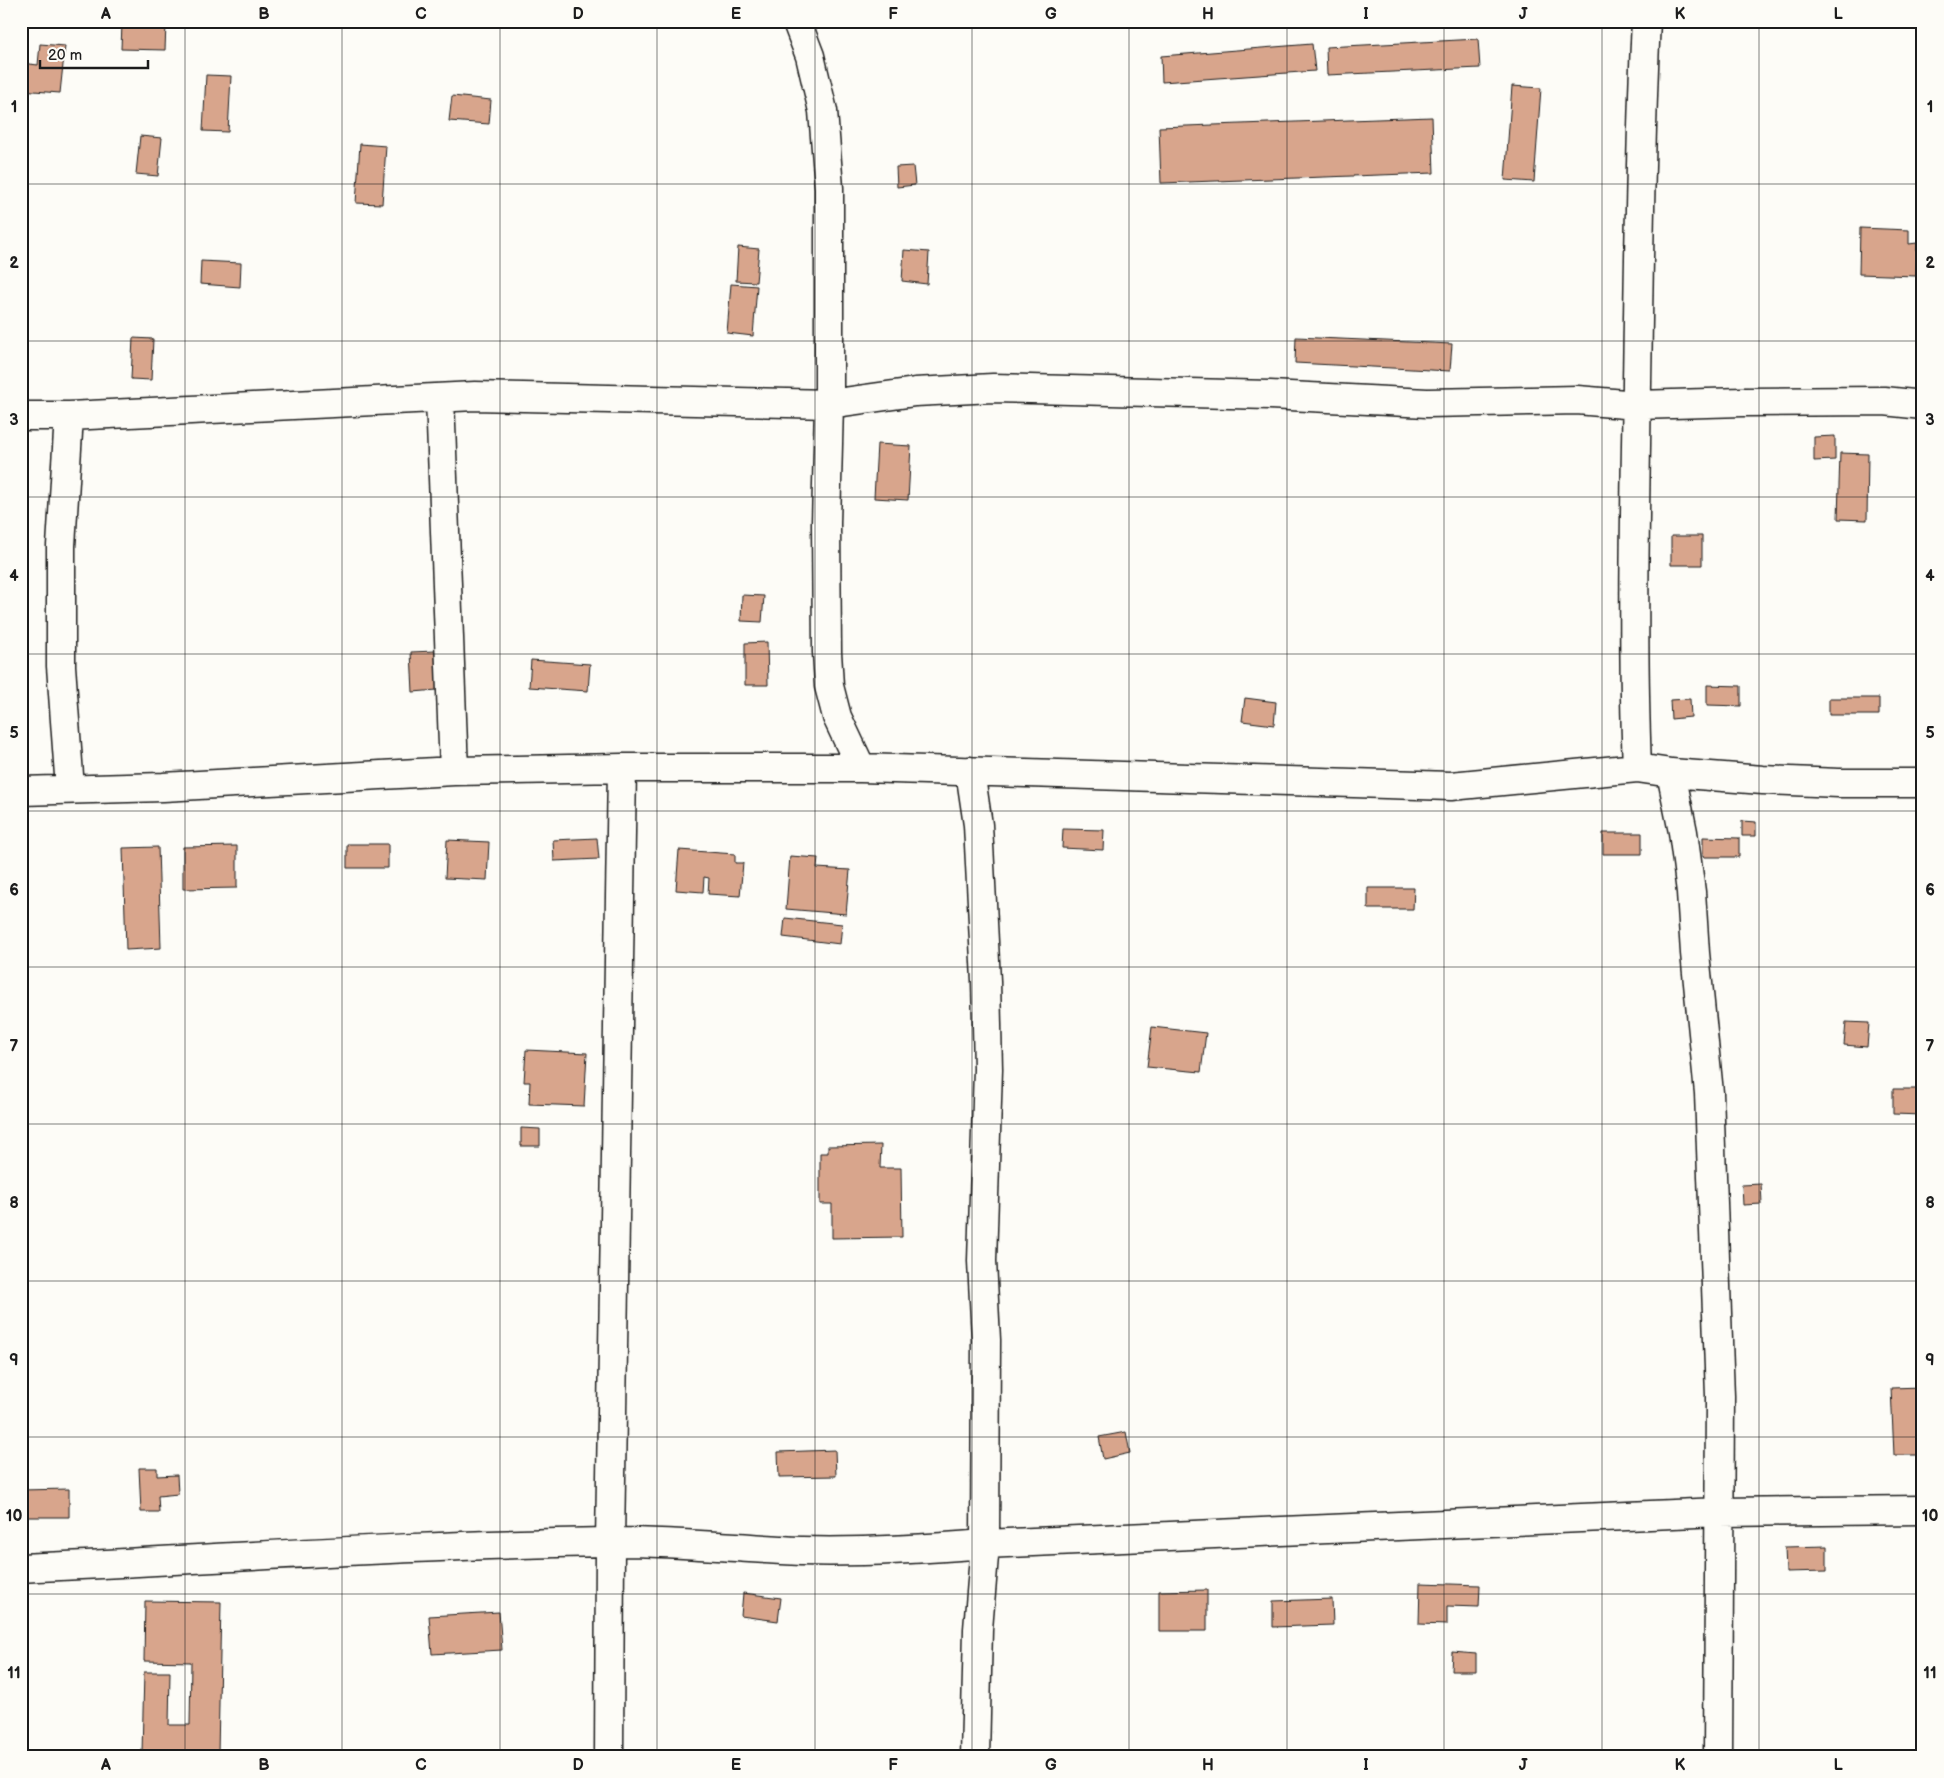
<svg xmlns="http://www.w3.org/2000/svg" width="1944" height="1778" font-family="'Balsamiq Sans',sans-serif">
<rect width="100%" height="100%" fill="#fdfcf7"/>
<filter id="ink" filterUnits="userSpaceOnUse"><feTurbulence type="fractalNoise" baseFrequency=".02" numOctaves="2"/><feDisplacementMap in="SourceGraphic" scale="10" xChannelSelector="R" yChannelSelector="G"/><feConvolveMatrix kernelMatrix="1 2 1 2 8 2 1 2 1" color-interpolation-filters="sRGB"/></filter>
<g filter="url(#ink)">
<!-- building -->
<path fill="#d8a58c" stroke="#1c1c1c" d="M122 23 166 24 165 50 121 49Z
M1478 39 1480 68 1327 75 1326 47Z
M40 44 65 46 60 93 21 90V63L38 65Z
M1312 44 1315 71 1162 82 1161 56Z
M206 75 231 76 228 132 203 131Z
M1512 86 1541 88 1534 182 1505 180Z
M452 96 491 100 489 124 449 121Z
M1432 117 1434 173 1161 183 1159 127Z
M140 136 162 138 158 176 136 174Z
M360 144 386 146 382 204 356 203Z
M913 166 915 185 897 187 896 167Z
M1860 228 1909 230V244L1917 243 1916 276 1859 274Z
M738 247 759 249 756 282 736 281Z
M904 250 929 252 927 284 902 281Z
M201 261 241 263 240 287 200 284Z
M731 284 757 286 753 336 727 333Z
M1296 337 1452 344 1450 371 1295 363Z
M133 338 153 339 151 380 131 379Z
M1835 436V460L1814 461V437Z
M877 444 911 446 908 500 874 498Z
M1840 453 1868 454 1867 520 1838 519Z
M1671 536H1702V565H1671Z
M742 595 764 596 762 622 741 621Z
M767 642 768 685H745V643Z
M435 651 437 690 413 692 411 652Z
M531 660 590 664 588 691 529 687Z
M1707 685 1741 686V706L1707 705Z
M1245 698 1276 702 1274 725 1242 721Z
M1829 698H1879V715H1829Z
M1690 699 1691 717 1671 719 1670 700Z
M1742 821 1756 822V836H1742Z
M1063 829 1104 830 1103 850 1062 848Z
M1603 833H1642V854H1603Z
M1703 837 1739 838V857H1703Z
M597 838 599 859 554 861 553 840Z
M447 840 489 842 487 880 445 878Z
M347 844H388V868H347Z
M237 846V888L183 889V847Z
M158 847 161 948 126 950 123 848Z
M679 850 735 854V863H743L740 896 708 894 709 878 704 877 703 892 676 890Z
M790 856 818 858 817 868 850 870 846 914 786 909Z
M1368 888H1414L1413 909H1368Z
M785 918 842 924 840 944 783 937Z
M1846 1022 1869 1023 1867 1047 1844 1045Z
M1152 1027 1206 1033 1201 1072 1147 1067Z
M526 1050 587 1053 584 1106 529 1104 530 1082H524Z
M1893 1089H1923V1115L1893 1114Z
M521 1128 540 1129V1146H521Z
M881 1145 880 1168H901L902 1237 832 1238V1204H820V1153H828V1146Z
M1761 1184 1762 1204 1743 1205 1742 1185Z
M1922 1387 1923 1455H1894L1891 1388Z
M1126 1432 1130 1453 1103 1459 1099 1437Z
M835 1450 836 1476 779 1477 778 1452Z
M139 1468H157V1476L177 1475 178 1494 158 1496 159 1512H141Z
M69 1489V1517H21V1490Z
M1827 1546V1571L1786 1572 1785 1547Z
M1420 1583 1480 1585 1479 1607 1447 1606V1625L1419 1624Z
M1207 1590V1631H1159V1591Z
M743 1593 781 1598 778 1621 741 1616Z
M1332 1599 1333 1625 1273 1627V1601Z
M145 1601 221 1602 218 1754 142 1753 144 1672H170L169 1725H190L191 1662 144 1661Z
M499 1612 502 1650 432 1654 429 1616Z
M1452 1652 1476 1654V1671H1451Z"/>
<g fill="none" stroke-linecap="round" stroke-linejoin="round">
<!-- minor casing -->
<g stroke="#1c1c1c" stroke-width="31">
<path id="minor" d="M797 22 810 56 823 111 829 188V404L826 524 827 652 829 686 837 717 861 768
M440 398 454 771
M21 416H69L475 396 829 404 915 392 993 388 1270 395 1427 403 1577 400 1637 405 1743 402 1884 401 1923 405
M69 416 61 546V666L70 789
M1637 768C1632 639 1635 512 1637 383 1639 262 1640 142 1646 21
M970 771 978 825 986 981 988 1069 982 1261 986 1340 985 1544 978 1629 975 1757
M1671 773 1683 832 1691 892 1695 953 1709 1093 1720 1396 1718 1757
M21 791 163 787 454 771 622 768H861L1451 786 1637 768 1671 773 1763 780 1839 783H1923
M21 1568C216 1559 412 1545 607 1542 672 1541 736 1548 801 1551 862 1553 923 1549 985 1544L1719 1512 1923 1510
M609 1757 610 1542 622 768"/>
</g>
<!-- minor -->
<use href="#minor" stroke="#fdfcf7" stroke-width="28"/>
</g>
</g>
<!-- grid -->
<path fill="none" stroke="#1c1c1c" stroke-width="1" stroke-opacity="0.55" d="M185 21V1757M342 21V1757M500 21V1757M657 21V1757M815 21V1757M972 21V1757M1129 21V1757M1287 21V1757M1444 21V1757M1602 21V1757M1759 21V1757M21 184H1923M21 341H1923M21 497H1923M21 654H1923M21 811H1923M21 967H1923M21 1124H1923M21 1281H1923M21 1437H1923M21 1594H1923"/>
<!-- margin -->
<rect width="1944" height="1778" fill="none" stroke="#fdfcf7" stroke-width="55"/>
<!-- scale -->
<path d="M40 60v8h108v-8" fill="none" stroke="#1c1c1c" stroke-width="2.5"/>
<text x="48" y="60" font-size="15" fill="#1c1c1c" stroke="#fdfcf7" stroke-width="4" paint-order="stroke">20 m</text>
<rect x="28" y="28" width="1888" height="1722" fill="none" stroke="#1c1c1c" stroke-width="2"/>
<g font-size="16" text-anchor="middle" font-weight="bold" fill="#1c1c1c">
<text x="106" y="19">A</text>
<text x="264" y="19">B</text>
<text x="421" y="19">C</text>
<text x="578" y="19">D</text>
<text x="736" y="19">E</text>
<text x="893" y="19">F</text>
<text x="1051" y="19">G</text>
<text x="1208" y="19">H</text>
<text x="1366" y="19">I</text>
<text x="1523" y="19">J</text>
<text x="1680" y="19">K</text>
<text x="1838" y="19">L</text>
<text x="14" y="112">1</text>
<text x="1930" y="112">1</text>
<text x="14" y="268">2</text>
<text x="1930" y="268">2</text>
<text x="14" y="425">3</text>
<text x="1930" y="425">3</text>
<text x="14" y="581">4</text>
<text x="1930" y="581">4</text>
<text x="14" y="738">5</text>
<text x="1930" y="738">5</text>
<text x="14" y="895">6</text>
<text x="1930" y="895">6</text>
<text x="14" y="1051">7</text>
<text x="1930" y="1051">7</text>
<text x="14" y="1208">8</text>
<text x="1930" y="1208">8</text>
<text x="14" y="1365">9</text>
<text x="1930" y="1365">9</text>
<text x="14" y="1521">10</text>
<text x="1930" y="1521">10</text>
<text x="14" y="1678">11</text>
<text x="1930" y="1678">11</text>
<text x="106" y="1770">A</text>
<text x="264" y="1770">B</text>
<text x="421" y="1770">C</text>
<text x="578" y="1770">D</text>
<text x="736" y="1770">E</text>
<text x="893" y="1770">F</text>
<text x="1051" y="1770">G</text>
<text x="1208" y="1770">H</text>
<text x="1366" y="1770">I</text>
<text x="1523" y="1770">J</text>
<text x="1680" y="1770">K</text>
<text x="1838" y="1770">L</text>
</g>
</svg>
